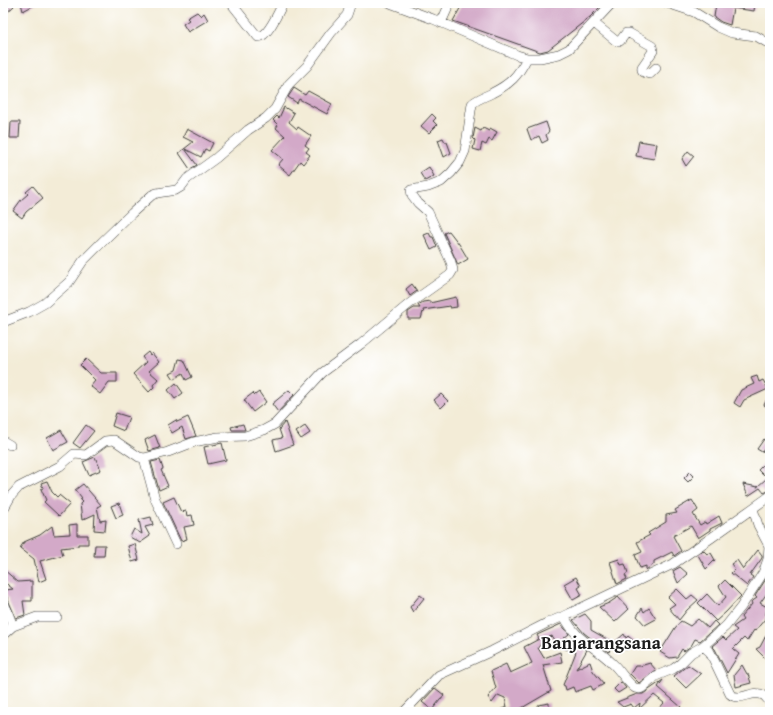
<svg xmlns="http://www.w3.org/2000/svg" width="773" height="715" font-family="'Gentium Book Plus',serif">
<rect width="100%" height="100%" fill="#fff"/>
<filter id="ink" filterUnits="userSpaceOnUse"><feTurbulence type="fractalNoise" baseFrequency=".025" numOctaves="2"/><feDisplacementMap in="SourceGraphic" scale="8" xChannelSelector="R" yChannelSelector="G"/><feConvolveMatrix kernelMatrix="1 2 1 2 8 2 1 2 1" color-interpolation-filters="sRGB"/></filter>
<filter id="wash" filterUnits="userSpaceOnUse"><feTurbulence type="fractalNoise" baseFrequency=".012" numOctaves="4" result="noise"/><feDisplacementMap in="SourceGraphic" scale="16" xChannelSelector="R" yChannelSelector="G"/><feGaussianBlur stdDeviation="0.9" result="paint"/><feColorMatrix in="noise" values="0 0 0 0 0 0 0 0 0 0 0 0 0 0 0 0 0 1.4 0 .05"/><feComposite in="paint" operator="in"/></filter>
<g filter="url(#wash)">
<rect width="100%" height="100%" fill="#f3ecd7"/>
<g id="blocks">
<!-- building -->
<path fill="#d3a9c8" d="M3 3H11L14 6 3 16Z
M21 3H38L23 11Z
M463 3H604L590 17 548 50 540 52 453 21Z
M725 3H755L754 11 733 8 730 25 721 22 714 17 716 4 725 5Z
M197 12 201 16 204 13 208 20 188 32 183 24 189 20 187 18Z
M294 88 305 95 308 91 332 104 327 114 299 99 297 103 288 97Z
M284 107 294 113 289 122 297 129 298 127 311 136 305 145 309 148 306 152 310 155 303 164 300 161 290 175 278 165 283 159 272 150 285 136 276 128 278 125 273 120 277 116 279 118Z
M432 114 436 118 433 121 437 125 429 133 421 126Z
M11 122H20L19 138H10Z
M546 122 549 131 546 135 548 140 542 143 539 136 531 140 527 129Z
M475 128 481 131 483 128 489 131 490 128 497 132 492 141 489 139 486 145 482 143 480 151 473 149 475 140 473 138Z
M187 129 213 143 209 151 205 149 201 157 185 149 197 165 190 169 179 153 193 142 183 137Z
M443 138 445 142H447L451 153 444 157 438 140Z
M639 141 657 144 654 159 636 156Z
M688 151 694 156 686 166 682 159Z
M429 167 434 176 425 181 420 173Z
M33 186 43 198 26 212 22 218 13 211 21 200 28 194 26 192Z
M449 231 459 244 468 259 458 265 444 233Z
M429 233 431 237H433L437 247 431 250 424 235Z
M412 284 417 291 410 296 406 289Z
M456 297 457 307 450 308V306L423 310 424 313 423 312 421 319H408V312L414 308H420L418 305 423 302 430 301V303Z
M148 352 150 355 152 353 159 362 149 371 158 379 153 385 154 387 149 392 133 374 146 362 142 357Z
M86 359 101 373H117V382H109L100 394 90 386 95 380 80 365Z
M179 359 184 360 192 377 186 380 183 373 174 379 170 373 176 370Z
M757 376 759 382 763 380 768 389 744 400 740 407 734 403 741 390 754 384 751 378Z
M176 383 183 393 175 399 168 390Z
M289 390 294 395 278 412 272 404Z
M259 392 266 402 253 412 244 400 253 393 255 395Z
M770 393V409L764 405Z
M441 394 448 401 441 408 434 400Z
M116 413 129 417 124 431 112 426Z
M188 417 196 436 186 439 182 427 172 433 168 425 176 420 177 422Z
M285 422 293 445 276 451 273 440 282 438 279 429Z
M243 424 245 430H232L231 427Z
M86 425 94 431 80 448 73 443Z
M305 426 310 433 301 439 296 432Z
M61 430 68 442 53 450 47 438Z
M155 435 160 448 149 451 145 440Z
M764 439 769 443 762 452 757 449Z
M222 443 226 460 208 464 204 447Z
M95 457 101 470 89 475 83 462Z
M160 460 163 469 161 470 168 486 159 490 151 462Z
M766 462 770 467V468L763 475 758 470Z
M690 472 694 476 688 482 684 478Z
M766 479 770 483V490L764 493 760 488 748 496 743 484 758 487V486Z
M47 481 52 492 57 497 59 495 70 504 59 516 44 502 46 500 41 489 43 488 41 483Z
M83 484 101 505 97 507 100 521 106 520 105 531 94 530 95 514 82 520 80 504 82 502 80 500 82 499 75 490Z
M174 497 181 512 186 511 187 516 192 515 194 525 184 527 187 539 181 541 163 502Z
M692 500 698 510 693 514 700 525 705 522 706 524 719 516 722 523 710 529V530L698 538 691 526 673 536 681 551 674 556 672 552 654 561V564L646 570V566L640 568 635 555 642 552 637 542 650 535 648 533 666 522V515L677 513 675 510Z
M119 503 123 515 116 518 111 506Z
M151 517 153 525 145 527 150 536 140 543 130 537 134 529 142 534 139 520Z
M77 524V535H88V544H78V546L61 548 63 555 40 561 46 579 39 582 34 559 20 548 24 542 40 535 52 526 54 535 70 534 69 525Z
M135 544 139 560 132 562 128 546Z
M95 545H105L104 556H94Z
M703 550 707 554 711 553 715 560 706 569 698 555Z
M758 550 762 555V558L750 575 753 577 747 586 731 573 735 569 731 564 737 560 743 569Z
M619 559 621 565 625 564 628 573 625 575 627 579 617 584 610 562Z
M680 567 688 574 678 583 673 571Z
M3 569 18 582 32 581V601H23L25 615 16 618 6 595V590L13 589 3 581Z
M576 577 581 586 578 588 582 595 573 600 564 584Z
M766 579 770 582V589L760 603 767 607 765 619 755 631 754 630 747 641 744 638 733 649 739 654 727 673 715 649 712 646 723 637 726 640 737 630 733 627 743 620 741 617 752 604 751 602 757 598 755 596Z
M725 580 741 596 726 612 716 621 698 603 707 594 718 606 726 597 719 586Z
M677 589 687 599 692 595 698 600 687 610 679 620 669 608 675 604 668 597Z
M420 595 424 598 413 612 410 607Z
M618 597 629 609 615 622 599 607 609 603Z
M642 608 644 612 649 608 656 619 645 625 637 616Z
M585 614 591 621V630L612 642 609 652 584 633 573 620Z
M698 619 708 628 714 621 718 625 700 641 695 639 691 646 684 651 682 649 677 657 670 658 660 652 675 628 681 621 690 626Z
M561 624 569 634 564 638 577 642 587 650 576 669 590 662 593 671 604 684 593 690 591 686 575 692 573 687 566 690 565 686 563 685 576 652 556 646 552 636 544 639 538 648 544 658 560 652 562 662 543 665 551 691 515 712H494L507 707 505 698 498 695 492 703 488 697 496 688 491 671 506 664 510 673 532 663 524 647 539 639 537 635Z
M770 628V657L765 658 756 649 760 647Z
M624 634 626 638 628 636 636 643 626 650 615 642Z
M650 663 656 670 639 683 630 674 635 666H640Z
M688 665 701 674 686 688 674 676Z
M742 665 747 674H748L751 683 736 687 734 675Z
M663 680 658 687 681 707 678 712H656L664 703 654 695 639 709 640 703 634 708 631 704 623 707 617 702 637 694H643Z
M621 682 626 688 618 693 614 689Z
M435 688 444 695 432 710 422 702Z
M549 703V710L539 712 538 705Z"/>
</g>
</g>
<g filter="url(#ink)">
<use href="#blocks" fill-opacity="0" stroke="#3c3b38" stroke-width="1"/>
<g fill="none" stroke-linecap="round" stroke-linejoin="round">
<!-- minor casing -->
<g stroke="#3c3b38" stroke-width="10">
<path id="minor" d="M231 3 258 37C268 37 279 11 283 3
M390 3 433 19 517 55 527 58H540L559 54 569 49 612 3
M667 3 694 12 718 27 732 33 756 36 766 42H770
M441 23 450 3
M594 23 616 41H620L626 33H629L652 46 653 51 642 67C641 72 645 73 650 74L656 68
M3 322 29 312 45 303 69 282 83 261 102 242 132 213 152 195 157 193 176 190 181 187 187 179 216 158 248 130 266 118 275 109 289 84 307 66 331 33 347 15 351 3
M3 441 10 445
M144 458 168 452 194 442 218 437 245 436 264 430 275 424 286 412 322 373 361 344 409 304 450 275 453 270 451 262 428 212 418 203 412 195 411 190 428 187 441 182 451 173 460 162 465 151 472 104C478 98 485 97 492 93 510 84 518 76 527 58
M3 510 11 496 19 487 60 466 74 454 86 455 105 441 114 440 139 457 144 458 155 499 176 544
M3 600 13 626 3 635
M564 616C577 642 593 644 612 663 620 670 627 683 635 688L640 689 642 688 656 676 673 669 681 663 691 653 703 646 710 652 730 694C740 703 752 689 763 695 765 696 768 700 770 702
M13 626 37 617H57
M703 646 726 626 741 607 763 573 768 559 769 546 758 525 753 509
M404 712 439 675 492 651 547 623 564 616 673 564 711 538 770 496"/>
</g>
<!-- minor -->
<use href="#minor" stroke="#fff" stroke-width="9"/>
</g>
</g>
<g text-anchor="middle" dominant-baseline="central" stroke-width="3.5" stroke-linejoin="round" paint-order="stroke">
<!-- quarter labels -->
<g font-size="18" font-weight="bold" fill="#1c1c1c" stroke="#fff">
<text x="601" y="642">Banjarangsana</text>
</g>
</g>
<!-- margin -->
<rect width="773" height="715" fill="none" stroke="#fff" stroke-width="16"/>
</svg>
